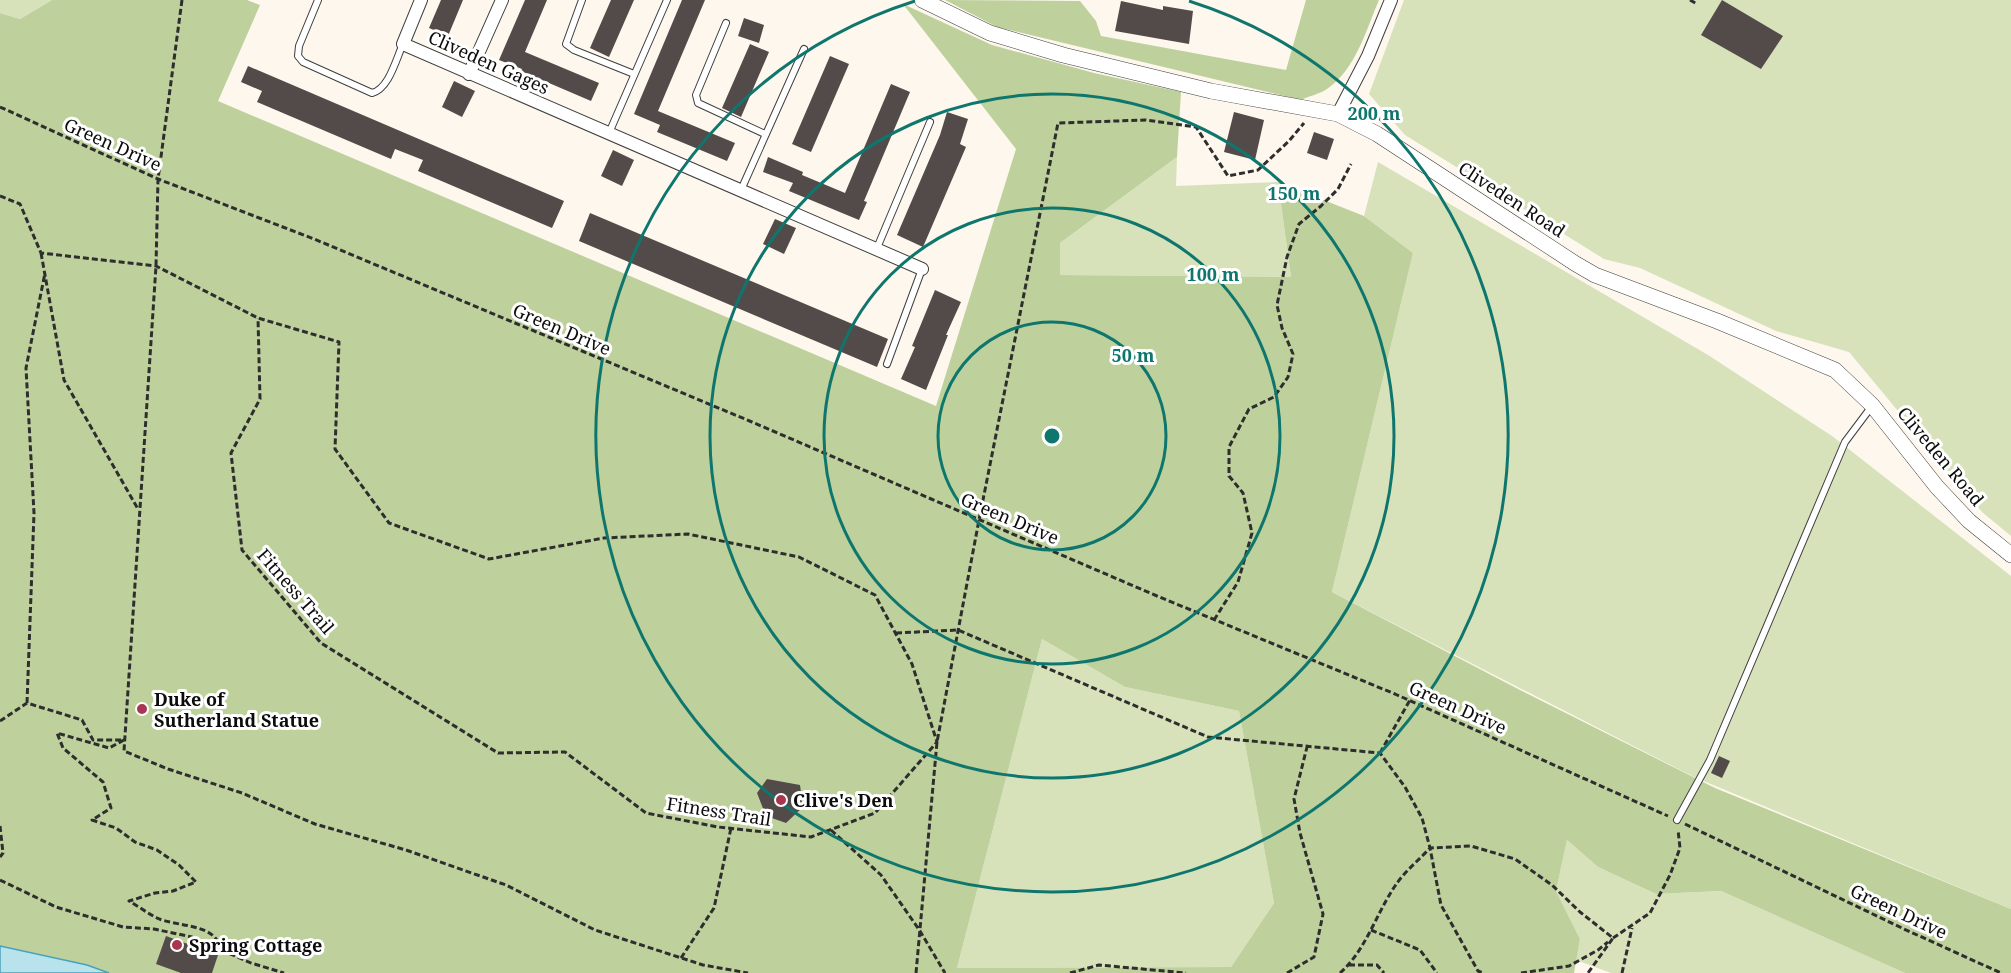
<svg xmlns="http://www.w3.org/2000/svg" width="2011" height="973" font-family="'Noto Serif',serif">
<rect width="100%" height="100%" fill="#fdf7ed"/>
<!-- green -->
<path fill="#d7e2bb" d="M0 0H52L20 19 0 13Z
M1404 0H2011V536L1982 512 1849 352 1776 331 1640 268 1604 259 1405 135 1369 94Z
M1177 157 1176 186 1278 182 1291 277 1060 275V243Z
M1378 162 1708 355 1832 436 2011 576V909L1694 777 1332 592 1413 253 1364 216Z
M1042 639 1125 687 1239 711 1274 903 1231 967 957 968Z
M1567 840 1598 867 1656 894 1721 891 1905 973H1611L1576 960 1580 939 1556 891Z"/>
<!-- forest -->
<path fill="#bed19c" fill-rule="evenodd" d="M52 0H247L260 5 218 101 936 406 1016 149 903 4 992 45 1094 73 1181 92 1177 157 1060 243V275L1291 277 1278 182 1364 216 1413 253 1332 592 1520 690 1715 788 2011 909V973H1905L1721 891 1656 894 1598 867 1567 840 1556 891 1580 939 1574 973H109L87 965 0 946V13L20 19ZM1042 639 1125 687 1239 711 1274 903 1231 967 957 968Z
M945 0 1080 1 1096 21 1101 36 1286 70 1306 0H1379C1366 30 1356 69 1327 89 1320 94 1309 96 1301 100L997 27Z"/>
<!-- water -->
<path fill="#b8e3ed" stroke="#49a2bb" stroke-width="1.5" d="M0 946 87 965 109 973H0Z"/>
<!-- building -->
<path fill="#534b4a" d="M441 0H463L448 36 429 28Z
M525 0H547L525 52 599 83 591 101 521 71 522 69 499 60Z
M611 0H634L609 57 590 48Z
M682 0H705L658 111 735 143 727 161 657 132 660 125 634 114Z
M1722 0 1783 36 1761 69 1701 35Z
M1121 1 1163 10V6L1193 11 1189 44 1115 31Z
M744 18 764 25 759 43 738 36Z
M750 44 769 52 741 117 722 108Z
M830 56 849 64 811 152 792 144Z
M248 66 564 201 552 228 418 171 423 160 395 149 391 159 257 102 262 91 241 82Z
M454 81 475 91 462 117 442 107Z
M891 84 910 92 864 201 867 202 859 220 789 191 793 183 763 172 768 157 803 172 802 175 845 193Z
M947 112 968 119 960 144 966 147 923 247 897 235 940 135Z
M1234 112 1264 120 1255 160 1224 152Z
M1314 132 1334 139 1327 160 1307 153Z
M613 150 634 160 622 186 601 176Z
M590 213 888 339 877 367 579 241Z
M775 219 796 228 784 254 763 244Z
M935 290 961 302 946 335H948L926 390 901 379 915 347 912 346Z
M1719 756 1730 761 1722 778 1711 773Z
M767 779 800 785 803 807 786 823 766 816 757 793Z
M166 936 218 955 212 973H181L156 964Z"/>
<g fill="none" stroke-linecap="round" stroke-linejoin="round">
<!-- service casing -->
<g stroke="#3f3f3f" stroke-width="8">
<path id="service" d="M318 0 299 46 298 56 303 62 372 93C389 89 396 59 403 44
M582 0 566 44 574 50 634 74
M726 23 696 95 698 103 765 134
M609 133 667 0
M741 190 804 49
M877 248 930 122
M887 364 922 269
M1677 820 1710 760 1845 442 1872 406"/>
</g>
<!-- minor casing -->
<g stroke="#3f3f3f" stroke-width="14">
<path id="minor" d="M421 0 403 44 922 269
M469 74 502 0
M1338 114 1368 56 1391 0"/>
</g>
<!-- tertiary casing -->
<g stroke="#3f3f3f" stroke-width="16">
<path id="tertiary" d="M922 0 990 33 1063 55 1211 91 1338 114 1377 134 1576 264 1595 275 1717 321 1835 370 1872 405 1937 487 1969 521 2011 555"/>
</g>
<!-- path -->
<path stroke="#2e2e2e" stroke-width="3" stroke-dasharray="6 3" stroke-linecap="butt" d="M182 0 158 179 156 266 124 751 168 769 242 793 315 824 406 850 506 885 595 930 703 965 748 973
M1690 0 1697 4
M0 107 158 179 314 239 752 422 1157 596 1395 694 1668 816
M0 196 20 204 41 253 156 266 258 318 339 342 335 449 389 523 489 559 604 538 688 534 799 557 875 595 912 664 937 742 875 813 811 837 718 827 646 813 565 752 498 753 321 643 242 550 231 453 260 399 258 318
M41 253 64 380 138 509
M1214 620 1238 582 1252 533 1243 493 1229 476V447L1249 409 1274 397 1288 377 1293 354 1282 328 1277 305 1287 257 1299 224 1321 206 1338 189 1351 164
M896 633 958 630 1208 737 1380 753 1405 787 1422 818 1430 848 1441 905 1478 971 1483 973
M27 703 34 513 26 368 45 273
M0 721 27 703 82 720 93 740H122
M124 740 109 748 57 733 63 748 103 782 111 808 92 820 116 828 135 842 157 850 179 865 196 882 173 891 155 893 129 901C138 906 147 913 157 918 176 927 217 923 220 949
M1380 753 1410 700
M1685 824 1904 929 2001 973
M0 826 3 853 0 857
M831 830 881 875 920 931 945 973
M0 880 56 907 123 927 154 929 192 937 251 963 284 973
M1371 930 1420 950 1437 973
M1613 938 1650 913 1670 875 1680 848 1678 830
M681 958 714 908 731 828
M1349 965H1377L1384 973
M916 973 937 742 979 520 1058 123 1146 120 1196 127 1228 176 1258 170 1289 141 1304 123
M1070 973 1099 965 1186 973
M1287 973 1314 957 1323 914 1300 833 1294 799 1307 747
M1340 973C1366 950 1376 914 1395 886 1404 872 1419 860 1430 848L1471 846 1515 859 1552 885 1580 912 1613 938 1588 973
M1521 973 1569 966 1598 950 1608 942
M1622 973 1632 928"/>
<!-- service -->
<use href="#service" stroke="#fff" stroke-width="6"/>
<!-- minor -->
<use href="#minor" stroke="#fff" stroke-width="12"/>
<!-- tertiary -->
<use href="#tertiary" stroke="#fff" stroke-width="15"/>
</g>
<!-- distance rings -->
<g fill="none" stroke="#0f766e" stroke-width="3">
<circle cx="1052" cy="436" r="114"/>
<circle cx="1052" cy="436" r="228"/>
<circle cx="1052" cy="436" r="342"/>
<path d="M1189 1A456 456 0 1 1 915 1"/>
</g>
<!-- markers -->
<g fill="#a93651" stroke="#fff" stroke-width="2">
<circle cx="142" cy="709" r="6"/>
<circle cx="781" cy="800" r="6"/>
<circle cx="177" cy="945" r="6"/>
</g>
<g text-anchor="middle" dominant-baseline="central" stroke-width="6" stroke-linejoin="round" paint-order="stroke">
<!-- street labels -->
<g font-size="18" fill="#0c0c0c" stroke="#fff">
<text transform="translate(489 62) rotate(24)">Cliveden Gages</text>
<text transform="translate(113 144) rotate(24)">Green Drive</text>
<text transform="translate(1512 199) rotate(33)">Cliveden Road</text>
<text transform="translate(562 329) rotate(23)">Green Drive</text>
<text transform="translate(1941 456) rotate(50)">Cliveden Road</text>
<text transform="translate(1010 518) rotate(23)">Green Drive</text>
<text transform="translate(296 591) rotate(49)">Fitness Trail</text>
<text transform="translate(1458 707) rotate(24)">Green Drive</text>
<text transform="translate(719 811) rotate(9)">Fitness Trail</text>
<text transform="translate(1899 911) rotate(25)">Green Drive</text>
</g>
<!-- poi labels -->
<g font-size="18" font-weight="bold" fill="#0c0c0c" stroke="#fff" text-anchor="start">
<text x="154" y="699">Duke of<tspan x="154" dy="21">Sutherland Statue</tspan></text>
<text x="793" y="800">Clive's Den</text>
<text x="189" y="945">Spring Cottage</text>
</g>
</g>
<circle cx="1052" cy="436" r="9" fill="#0f766e" stroke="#fff" stroke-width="3"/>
<g font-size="18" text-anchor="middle" font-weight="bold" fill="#0f766e" stroke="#fff" stroke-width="6" stroke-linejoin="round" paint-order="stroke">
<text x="1374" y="120">200 m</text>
<text x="1294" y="200">150 m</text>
<text x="1213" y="281">100 m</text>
<text x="1133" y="362">50 m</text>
</g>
</svg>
